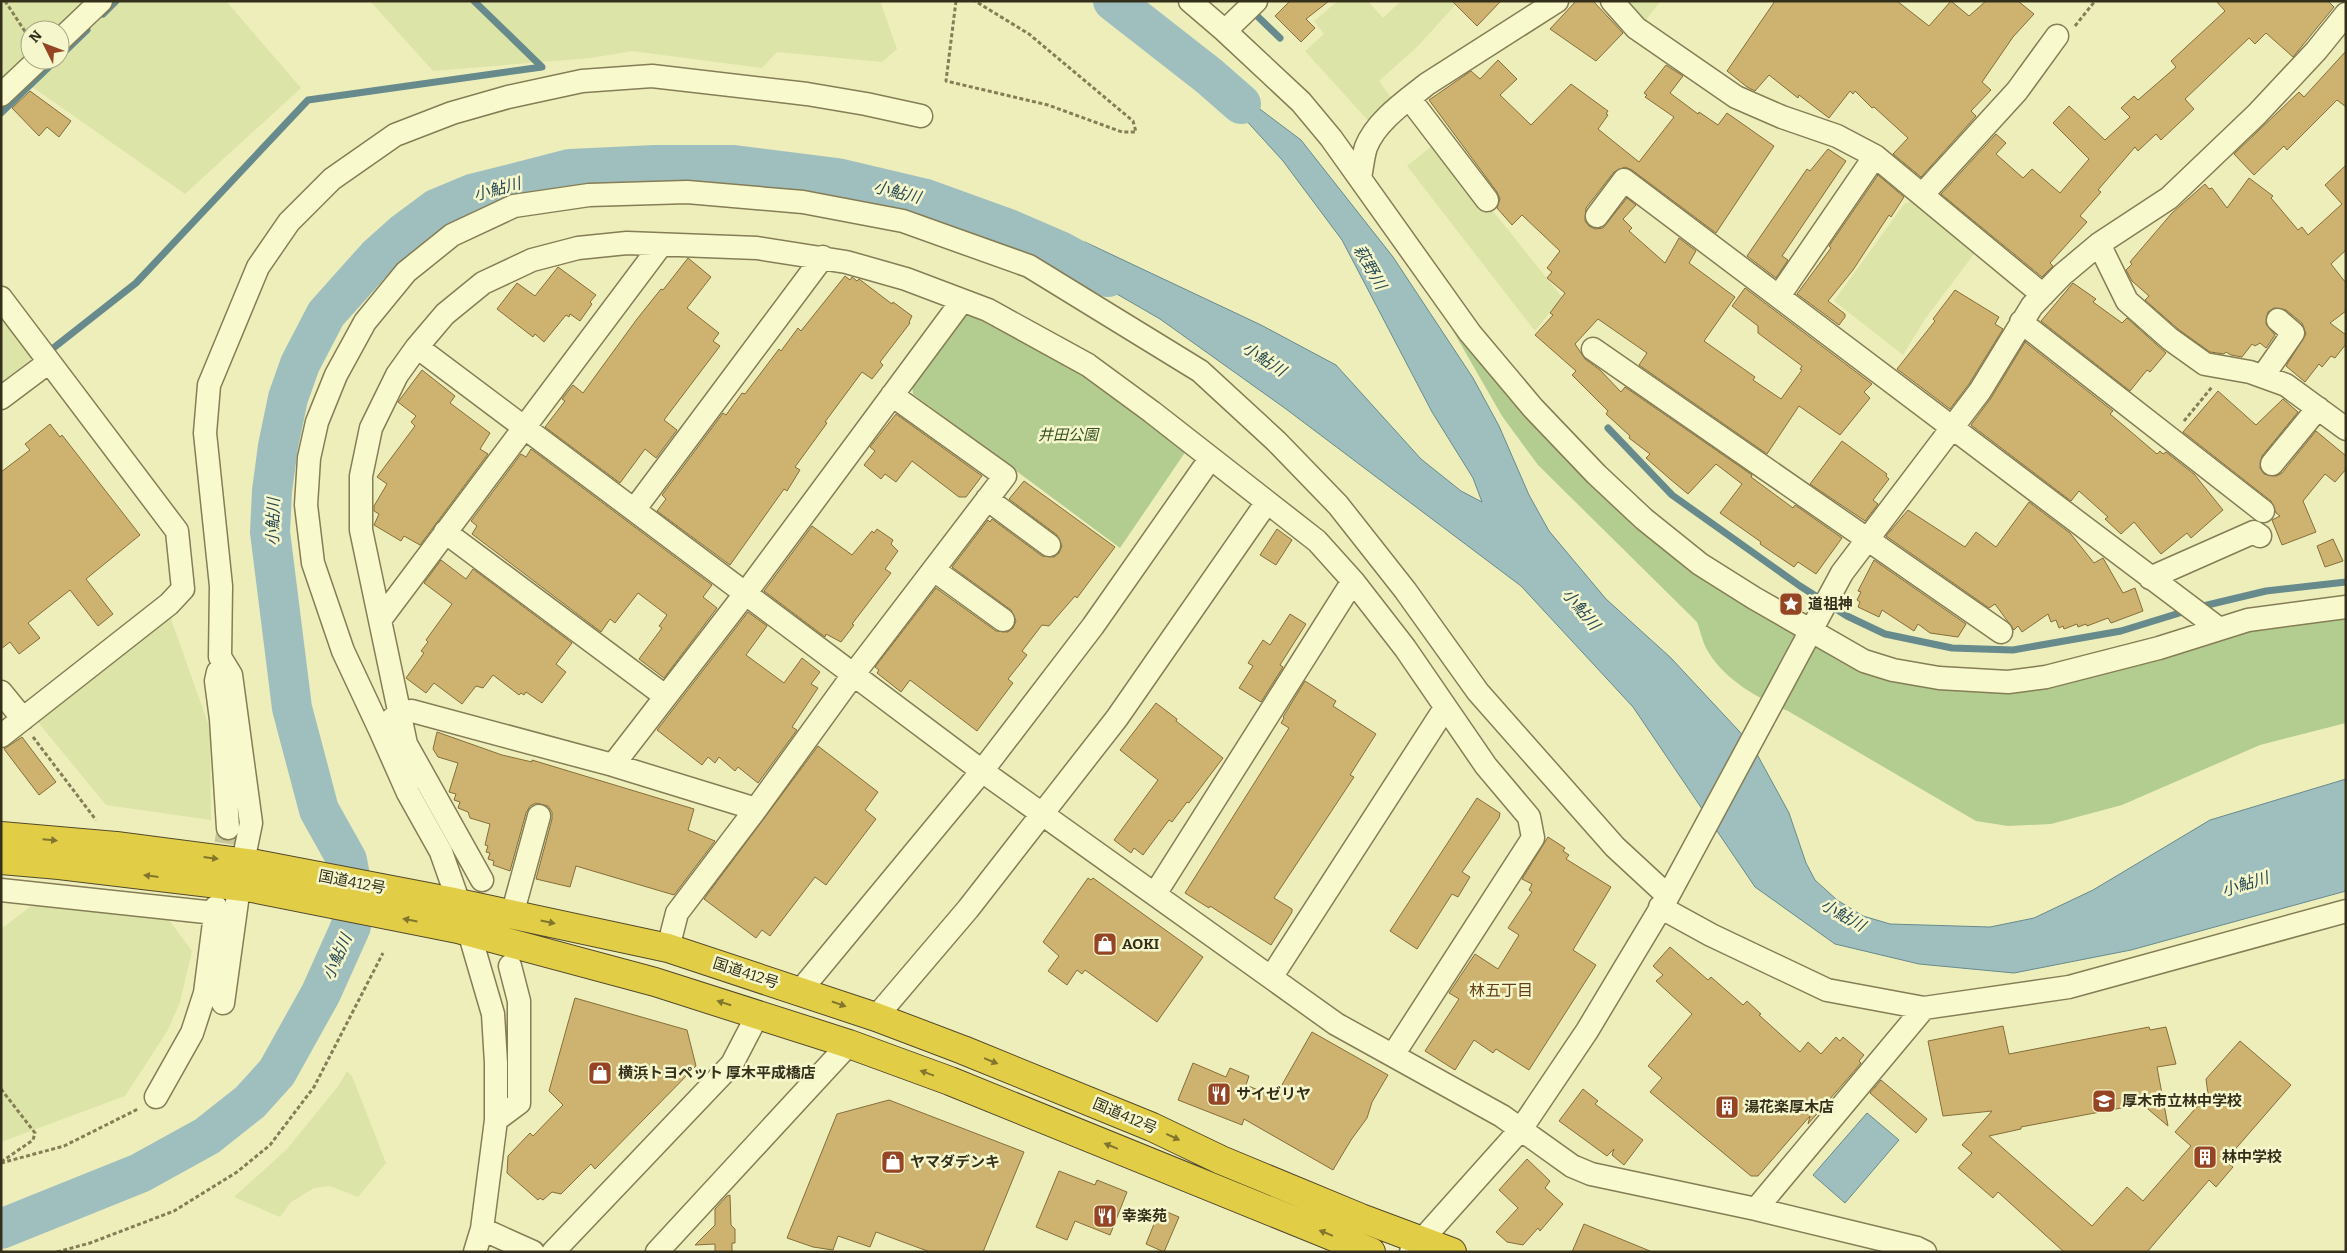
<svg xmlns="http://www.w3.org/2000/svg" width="2347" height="1253" font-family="Bitter,'Noto Sans JP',serif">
<rect width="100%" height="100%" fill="#eeb"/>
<!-- farmland -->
<path fill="#dce4a8" d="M1 1H84L53 30H30V51L1 78Z
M119 1H226L301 88 185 194 31 86Z
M370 1H880L897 49 882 62 777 52 762 68 632 51 591 58 433 71Z
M1338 1H1368L1383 18 1401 1H1459L1417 47 1379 81 1395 103 1373 126 1305 51 1324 34 1314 21Z
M1618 1H1661L1641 26Z
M1437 142 1562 297 1535 331 1407 166Z
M1914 200 1974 254 1925 319 1903 355 1834 301 1904 204Z
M1 306 38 353 1 383Z
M170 616 210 729 211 820 106 805 37 721Z
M39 900 164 913 192 951 180 1002 168 1030 125 1096 1 1142V929Z
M347 1071 352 1076 386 1163 358 1197 330 1186 314 1188 291 1202 280 1217 234 1197 287 1149 339 1085Z"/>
<!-- green -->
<path fill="#b3cc8f" d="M973 315 1024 339 1096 382 1186 451 1120 548 913 394 912 385 964 317Z
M1453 323 1576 465 1794 630 1999 689 2228 633 2346 614V723L2260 745 2122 805 2051 824 2008 826 1976 821 1788 711C1757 698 1723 679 1706 648 1702 640 1700 630 1697 622L1538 465 1502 416 1452 329Z"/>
<!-- water -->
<path fill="#9fbfbf" stroke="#678a8c" d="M1184 52 1301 140 1393 257 1473 378 1499 426 1529 495 1549 531 1606 599 1671 658 1752 745 1789 813 1806 863 1815 880 1837 900 1863 916 1890 924 1990 927 2034 918 2093 890 2210 820 2346 779V891L2131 950 2014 973 1919 964 1835 944 1755 887 1633 707 1521 586 1286 409 1160 319 1072 268 1060 251 1072 245 1085 242 1261 325 1336 365 1421 459 1461 491 1482 502 1473 478 1432 412 1342 240 1283 161Z
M1867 1113 1899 1140 1845 1203 1813 1175Z"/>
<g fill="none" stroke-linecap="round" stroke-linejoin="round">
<!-- stream -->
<path stroke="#678a8c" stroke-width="7" d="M1251 10 1280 38
M103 14 116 1
M60 56 87 30
M1 113 56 60
M47 353 136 283 308 100 542 67 474 1
M1608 428 1672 495 1800 586 1847 616 1885 634 1952 648 2013 650 2121 631 2186 611
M2199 607 2266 591 2346 582"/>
<!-- river -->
<path stroke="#9fbfbf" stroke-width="40" d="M1113 1 1209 76 1241 104
M1 1229 140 1173 207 1136 250 1102 277 1072 321 993 351 926 353 893 347 860 319 810 292 708 270 532 272 491 278 446 288 398 300 364 326 314 377 257 405 232 436 209 472 194 570 169 655 165H734L837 178 926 199 1009 229 1060 251 1108 277"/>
</g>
<!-- building -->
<path fill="#ceb370" stroke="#856e3a" d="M1290 1H1329L1306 19 1315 28 1301 42 1275 16Z
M1452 1H1501L1477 26Z
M1576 1H1593L1623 33 1596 61 1550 29Z
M1775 1H1897L1929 26 1951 1 1969 16 1986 1H2018L2034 14 2013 37 1982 82 1991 90 1971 111 1976 116 1921 177 1893 154 1908 138 1874 107 1872 108 1855 91 1853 94 1850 91 1829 118 1799 95 1798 98 1769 75 1755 91 1747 87 1727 71Z
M2216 1H2328L2334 7 2293 57 2266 33 2255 44 2249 38 2185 99 2194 109 2161 140 2156 134 2138 151 2135 147 2098 190 2101 192 2080 216 2087 222 2050 263 2053 266 2042 277 1941 194 1996 134 2006 143 1996 154 2023 178 2032 169 2060 193 2089 159 2053 123 2069 106 2105 140 2130 117 2121 108 2134 96 2138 100 2176 67 2171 61 2225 11Z
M2346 51V107L2337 100 2287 150 2284 146 2254 175 2234 154 2299 92 2304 97Z
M1498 60 1517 79 1500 95 1531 125 1571 84 1608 111 1606 114 1608 115 1598 129 1639 162 1674 117 1645 97 1647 95 1644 93 1666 65 1683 76 1670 93 1698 114 1699 112 1718 125 1727 113 1774 146 1716 233 1632 170 1625 167 1614 172 1586 208 1585 221 1589 226 1595 229 1603 228 1627 198 1636 205 1623 219 1632 228 1629 231 1665 263 1679 238 1696 251 1689 263 1735 297 1704 341 1755 377 1753 380 1781 399 1802 370 1800 369 1802 366 1758 333V326L1732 306 1745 288 1872 384 1864 392 1870 398 1840 435 1799 406 1767 454 1639 365 1647 353 1598 319 1575 344 1585 359 1600 370 1621 392 1625 387 1752 475 1751 477 1793 508 1795 505 1842 538 1816 574 1798 562 1794 567 1760 544 1761 542 1720 513 1742 484 1716 464 1688 494 1670 479 1646 458 1650 454 1629 438 1630 436 1606 414 1608 411 1572 375 1576 371 1535 335 1553 315 1550 313 1565 293 1547 278 1552 272 1547 268 1560 251 1522 215 1512 225 1497 208 1500 199 1497 192 1429 100 1471 71 1480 79Z
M30 91 71 121 59 137 47 127 39 136 12 108Z
M1828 149 1846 161 1782 256 1788 260 1776 278 1747 256 1807 169 1810 171Z
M2346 165V250L2331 264 2346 283V311L2330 323 2346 335V344L2335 358 2331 356 2322 367 2319 364 2305 382 2286 366 2306 334 2302 323 2286 310 2274 308 2268 312 2266 324 2275 335 2266 348 2260 343 2255 346 2252 344 2242 357 2231 355 2226 352 2224 354 2210 352 2178 329 2145 300 2149 296 2132 281 2126 270 2132 264 2130 262 2172 213 2205 184 2209 189 2212 188 2227 208 2249 178 2273 196 2271 198 2298 230 2302 227 2308 235 2342 204 2325 185Z
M1878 175 1904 197 1891 217 1889 215 1853 270 1828 301 1845 314V317L1839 325 1797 294 1831 248 1829 246Z
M688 258 711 277 687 308 719 333 713 341 720 346 664 420 677 430 656 458 645 449 620 483 545 427 565 401 562 399 573 385 583 393 637 319 661 289 663 290Z
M558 267 596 295 590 302 592 304 580 321 570 314 569 317 566 315 544 342 535 334 533 337 497 309 517 283 535 296Z
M845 276 850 280 852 277 857 281 859 279 892 304 893 302 912 316 909 322 910 323 880 362 883 365 872 379 862 372 825 422 827 423 795 467 800 470 787 491 784 489 730 565 657 511 666 499 662 495 723 413 726 415 742 393 745 394 779 349 781 351 798 328 801 331Z
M2073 283 2096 299 2093 302 2122 323 2127 318 2166 353 2150 372 2147 370 2130 391 2041 321Z
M1955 290 1999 317 1995 324 2003 329 1969 384 1950 409 1897 369 1935 321 1933 319Z
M2025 342 2113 411 2110 414 2157 454 2160 451 2163 454 2166 452 2194 474 2223 510 2191 538 2187 533 2161 554 2134 522 2121 534 2105 519 2108 517 2079 491 2071 501 1971 425 1991 398Z
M422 370 455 396 450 403 490 433 480 449 488 454 420 545 404 536 401 541 374 525 379 514 374 511V506L387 484 377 477 415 426 411 422 416 416 398 402Z
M2218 391 2256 425 2283 399 2298 412 2262 456 2260 468 2264 474 2276 476 2282 473 2316 431 2346 456V469L2335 482 2325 474 2303 501 2316 532 2282 545 2272 520 2280 516 2276 513 2271 501 2183 432Z
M896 414 982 476 966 497H959L912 461 896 482 885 474 881 479 864 465 875 451 870 447Z
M50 424 60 437 62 435 140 535 86 579 113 614 98 626 70 590 28 623 40 638 19 654 10 642 1 649V472L30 450 25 444Z
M1842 441 1887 474 1886 476 1889 479 1873 500 1878 504 1865 521 1810 484Z
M531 449 712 585 703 597 717 608 664 678 639 659 662 628 659 626 667 615 638 593 615 623 610 619 601 632 472 534 477 526 471 521 521 454 526 457Z
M1024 481 1115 547 1077 598 1075 596 1049 626 1042 625 1022 651 1027 655 1008 679 1013 683 977 731 910 680 901 692 877 673 879 670 875 667 936 588 996 631 1008 632 1013 628 1016 621 1011 610 952 567 988 520 990 522 992 519 1042 556 1054 557 1059 553 1062 546 1057 535 1009 499Z
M2029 502 2070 533 2094 563 2103 558 2123 593 2135 588 2143 611 2111 623 2108 618 2087 626 2086 624 2078 627 2077 624 2064 629 2063 626 2059 628 2056 620 2051 622 2048 614 2022 632 2018 626 2014 630 1995 604 1989 608 1886 536 1908 510 1965 547 1976 532 1996 547Z
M812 526 852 555 872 531 874 533 877 529 893 540 891 544 898 551 885 569 891 573 852 624 854 625 841 642 826 634 825 637 764 591Z
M1277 529 1292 540 1276 565 1260 555Z
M2333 539 2343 561 2325 567 2317 546Z
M441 560 466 579 473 569 572 643 556 664 566 672 542 703 526 692 524 695 521 693 519 695 493 675 483 688 476 686 462 704 434 683 426 693 406 678 424 653 421 651 428 642 426 640 452 604 424 583Z
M1874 560 1966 624 1958 637 1930 633 1918 624 1914 631 1882 610 1879 617 1858 607 1860 602 1857 600 1861 592 1858 591Z
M748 612 767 626 746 655 784 683 802 658 820 672 811 684 818 688 792 727 797 730 758 783 738 767 735 771 719 757 715 763 708 757 702 765 657 730Z
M1290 614 1306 624 1280 665 1283 667 1261 702 1239 688 1253 666 1248 663 1263 640 1270 645Z
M1305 681 1336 701 1333 706 1376 734 1350 775 1354 777 1274 898 1292 909V912L1271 945 1210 906 1209 908 1185 893 1289 728 1281 723 1284 718 1283 717Z
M1156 703 1177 719 1176 721 1223 758 1189 803 1187 802 1172 822 1169 820 1143 855 1134 848 1131 853 1114 840 1158 780 1120 750Z
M437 732 502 755 532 762V760L694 809 688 830 715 841 674 895 576 866 570 887 536 879 552 819V812L548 806 536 803 530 806 526 813 510 871 493 865 494 861 488 859 490 853 486 852 488 846 485 845 490 824 470 818 468 812 458 808 460 802 454 800 456 794 449 792 458 763 438 757 433 749Z
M22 737 56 782 39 795 4 749Z
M818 746 878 792 865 810 876 819 826 885 815 877 770 936 762 930 756 938 704 899Z
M1477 798 1500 813 1499 818 1462 872 1470 877 1458 897 1452 894 1417 949 1390 931Z
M1548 837 1565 848 1563 851 1569 855 1566 859 1611 887 1573 950 1596 965 1529 1070 1496 1049 1493 1053 1474 1040 1455 1070 1425 1051 1459 999 1449 993 1475 954 1498 969 1519 935 1508 928 1532 892 1529 890 1532 884 1522 879Z
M1088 878 1091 880 1093 878 1203 957 1157 1022 1085 970 1082 974 1077 970 1067 985 1048 971 1059 956 1043 942Z
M1670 947 1708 980 1711 977 1743 1005 1747 1001 1761 1014 1759 1015 1800 1052 1808 1042 1821 1054 1836 1037 1840 1041 1843 1037 1864 1055 1859 1061 1861 1063 1850 1076 1808 1124 1810 1116 1758 1176H1751L1650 1092 1662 1078 1648 1066 1692 1014 1656 981 1663 975 1653 966Z
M575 998 687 1030 696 1066 595 1169 591 1164 561 1194 552 1192 543 1200 540 1198 538 1200 507 1173 508 1156 530 1133 533 1136 563 1105 549 1091Z
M2003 1026 2009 1054 2149 1027 2150 1030 2166 1027 2176 1064 2157 1067 2168 1126 2142 1104 2021 1127V1129L1989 1136 2092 1226 2127 1187 2143 1201 2191 1146 2175 1132 2208 1094 2206 1079 2240 1041 2291 1085 2225 1161 2233 1167 2216 1187 2209 1180 2147 1252H2064L1998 1192 1993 1198 1958 1168 1972 1153 1962 1145 1992 1111 1943 1116 1928 1041Z
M1312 1032 1388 1075 1372 1102 1367 1118 1351 1140 1333 1170 1244 1119 1242 1125 1178 1100 1193 1063 1226 1077 1230 1068 1249 1076 1246 1085 1275 1097Z
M1881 1080 1927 1119 1916 1133 1870 1093Z
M1583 1089 1598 1101 1595 1104 1643 1140 1624 1165 1612 1155 1614 1149 1607 1156 1559 1121Z
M889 1100 1024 1152 983 1252H930L876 1232 870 1247 838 1236 833 1250 813 1247 787 1238 837 1114Z
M1527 1159 1550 1181 1545 1188 1563 1204 1540 1231 1538 1228 1523 1245 1507 1242 1496 1232 1518 1208 1499 1190Z
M1059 1171 1095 1185 1097 1180 1127 1192 1110 1235 1075 1221 1067 1240 1036 1227Z
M730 1195 731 1225 735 1229V1243H732V1252H715V1244L695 1245 715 1225V1209L727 1196Z
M1160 1209 1179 1217 1164 1252 1146 1244Z
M1584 1224 1650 1251V1252H1572Z"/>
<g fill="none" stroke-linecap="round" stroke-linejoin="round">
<!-- minor-tunnel -->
<path stroke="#c9c89b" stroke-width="22" stroke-dasharray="22 11" stroke-linecap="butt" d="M220 876 228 828"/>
<!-- minor casing -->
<g stroke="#857d55" stroke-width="25">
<path id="minor" d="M1190 1 1225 31 1301 102 1331 138 1470 333 1533 408 1596 474 1644 519 1700 564 1754 598 1864 661 1893 670 1939 678 2008 682 2046 677 2159 648 2248 620 2346 607
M1612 1 1636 28 1736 97 1782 117 1837 136 1875 156 2043 295
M1225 31 1256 1
M60 40 101 1
M1 95 38 60
M1409 98 1487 200
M1360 178C1362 168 1363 156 1366 147 1376 121 1406 101 1427 84L1557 1
M1922 195 2017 91 2057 36
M1597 216 1624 180 2218 628
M2099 244 2127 301 2170 339 2205 364 2250 372 2286 385 2346 429
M1779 296 1875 156
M1 298 177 531 183 589 169 604 1 736
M2021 322 2263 511
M417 347 982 771 1336 1024 1502 1116 1572 1166 1591 1174 1756 1209 1917 1248 1925 1252
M1593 349 2001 632
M2263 376 2293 333 2278 320
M1 398 49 362
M2272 464 2318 408
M987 499 1049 545
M634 510 823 257
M445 532 665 696
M934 570 1003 620
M2150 578 2254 532 2260 536
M380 620 661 245
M218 672 216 681 221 719 228 828
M1 692 23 719
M380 730 343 651 313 563 306 505 309 458 317 422 336 375 365 322 406 272 452 235 514 206 589 195 687 192 803 202 903 221 1029 266 1200 371 1276 441 1338 505 1405 590 1478 692 1615 847 1668 896
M613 765 745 594 962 301
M243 862 251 823 231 675 220 657 221 586 205 433 209 385 258 267 289 222 332 179 395 135 452 113 508 97 582 81 652 76 807 94 866 104 921 116
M482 880 406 744 361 530V476L371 428 397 375 417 347 445 314 483 283 532 260 578 248 627 243 757 248 846 262 906 279 988 310 1088 365 1152 412 1317 541 1353 581 1405 648 1486 766 1529 817 1533 838 1393 1055
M1 890 215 913
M1155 894 1353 581
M459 903 441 852 408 793 380 730 400 712 412 711 613 765 756 809
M1660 907 1711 935 1827 990 1924 1008 2069 987 2346 911
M512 915 539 816
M469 932 493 1014 496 1063V1120L482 1229 475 1252
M668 948 677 913 756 809 853 675 1005 476 892 395
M1272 976 1445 708
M800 991 982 771 1093 626 1210 459
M223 1003 239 887
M876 1017 968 909 1117 718 1267 502
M156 1097 192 1033 205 993 216 907
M496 1120 519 1103V1001L510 966
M1756 1209 1924 1008
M482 1229 533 1252
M553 1252 732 1064 758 1014
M657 1252 849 1044
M1411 1252 1521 1129 1587 1031 1668 896 1842 573 1980 391 2032 306 2062 275 2099 244 2169 198 2257 114 2316 51 2346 14"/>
</g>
<!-- highway casing -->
<g stroke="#53492a" stroke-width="30">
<path id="highway" d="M1 836 116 846 256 864 449 901 668 948 876 1017 963 1050 1152 1127 1221 1160 1361 1218 1452 1252
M1 860 59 865 252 888 458 929 655 982 849 1044 950 1081 1371 1252"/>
</g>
<!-- path -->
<path stroke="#857d55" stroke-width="3" stroke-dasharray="4 2.5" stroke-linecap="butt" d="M5 1 30 39
M956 1 946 81 1048 105 1122 132H1136L1133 121 1029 34 975 1
M2075 26 2095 1
M2184 421 2212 387
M33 737 96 820
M1 1089 35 1133 33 1140 1 1162
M1 1163 64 1146 138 1109
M57 1252 90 1243 174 1211 237 1172 270 1145 314 1087 383 953"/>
<!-- minor -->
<use href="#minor" stroke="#f9f9ce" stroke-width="22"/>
<!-- highway -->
<use href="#highway" stroke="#e2cd47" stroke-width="28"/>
</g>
<!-- one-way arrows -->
<defs><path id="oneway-solid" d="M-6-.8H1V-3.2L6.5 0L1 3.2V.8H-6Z" transform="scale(1.25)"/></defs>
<g fill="#82762e">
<use href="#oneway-solid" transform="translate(50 840) rotate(5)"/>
<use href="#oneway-solid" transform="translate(211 858) rotate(7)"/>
<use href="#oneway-solid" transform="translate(151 876) rotate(-173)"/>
<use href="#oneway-solid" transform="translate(410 920) rotate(-169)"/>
<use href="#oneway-solid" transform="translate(548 922) rotate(12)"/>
<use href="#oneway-solid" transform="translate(724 1003) rotate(-163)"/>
<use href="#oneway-solid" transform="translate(839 1004) rotate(19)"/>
<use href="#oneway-solid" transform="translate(991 1061) rotate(22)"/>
<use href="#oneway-solid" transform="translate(927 1073) rotate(-160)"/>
<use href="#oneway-solid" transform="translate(1173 1137) rotate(25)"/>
<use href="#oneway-solid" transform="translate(1111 1146) rotate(-158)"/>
<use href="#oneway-solid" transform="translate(1326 1233) rotate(-158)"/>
</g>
<!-- icons -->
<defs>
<g id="sight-square" transform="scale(1.25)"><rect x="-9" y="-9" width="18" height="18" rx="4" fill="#964524" stroke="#f5f6cb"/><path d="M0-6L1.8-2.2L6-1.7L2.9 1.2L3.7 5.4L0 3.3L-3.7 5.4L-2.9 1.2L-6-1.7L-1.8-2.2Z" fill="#fff"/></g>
<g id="shop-square" transform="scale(1.25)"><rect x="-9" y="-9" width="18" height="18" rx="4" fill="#964524" stroke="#f5f6cb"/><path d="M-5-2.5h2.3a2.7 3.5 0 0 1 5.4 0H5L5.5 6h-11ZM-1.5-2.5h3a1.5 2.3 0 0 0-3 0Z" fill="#fff"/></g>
<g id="restaurant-square" transform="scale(1.25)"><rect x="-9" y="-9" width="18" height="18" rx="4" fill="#964524" stroke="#f5f6cb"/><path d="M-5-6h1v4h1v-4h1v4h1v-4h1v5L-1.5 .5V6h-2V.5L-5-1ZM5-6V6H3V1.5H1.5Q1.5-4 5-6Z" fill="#fff"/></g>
<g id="school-square" transform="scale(1.25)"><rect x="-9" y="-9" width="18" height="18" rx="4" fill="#964524" stroke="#f5f6cb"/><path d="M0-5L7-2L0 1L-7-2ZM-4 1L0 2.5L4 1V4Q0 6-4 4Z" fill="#fff"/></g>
<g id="building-square" transform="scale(1.25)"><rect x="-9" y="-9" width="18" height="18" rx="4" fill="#964524" stroke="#f5f6cb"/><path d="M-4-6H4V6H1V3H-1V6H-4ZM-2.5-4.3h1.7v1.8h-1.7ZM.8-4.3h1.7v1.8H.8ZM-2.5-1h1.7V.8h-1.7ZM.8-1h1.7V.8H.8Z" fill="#fff"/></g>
</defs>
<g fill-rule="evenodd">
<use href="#sight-square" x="1791" y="604"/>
<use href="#shop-square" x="1105" y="944"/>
<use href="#shop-square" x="600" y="1073"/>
<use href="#restaurant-square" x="1219" y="1094"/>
<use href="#school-square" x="2104" y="1101"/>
<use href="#building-square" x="1727" y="1107"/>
<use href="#building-square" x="2205" y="1157"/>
<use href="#shop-square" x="893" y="1162"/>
<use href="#restaurant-square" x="1105" y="1216"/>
</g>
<g text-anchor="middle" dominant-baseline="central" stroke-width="5" stroke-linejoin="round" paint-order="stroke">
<!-- park labels -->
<g font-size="15" font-style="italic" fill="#365120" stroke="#f5f6cb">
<text x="1068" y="435">井田公園</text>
</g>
<!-- poi labels -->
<g font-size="15" font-weight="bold" fill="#342f1a" stroke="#f5f6cb" text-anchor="start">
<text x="1808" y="604">道祖神</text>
<text x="1122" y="944">AOKI</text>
<text x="618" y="1073">横浜トヨペット 厚木平成橋店</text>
<text x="1236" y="1094">サイゼリヤ</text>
<text x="2122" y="1101">厚木市立林中学校</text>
<text x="1744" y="1107">湯花楽厚木店</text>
<text x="2222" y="1157">林中学校</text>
<text x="910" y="1162">ヤマダデンキ</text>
<text x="1122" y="1216">幸楽苑</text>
</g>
<!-- street labels -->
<g font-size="15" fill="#342f1a" stroke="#f5f6cb">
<text transform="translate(352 882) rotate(11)">国道412号</text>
<text transform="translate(746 973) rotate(18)">国道412号</text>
<text transform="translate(1125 1116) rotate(23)">国道412号</text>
</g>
<!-- water labels -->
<g font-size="16" font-style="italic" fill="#294a54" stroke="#f5f6cb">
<text transform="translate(497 189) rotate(-15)">小鮎川</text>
<text transform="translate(897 192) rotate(14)">小鮎川</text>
<text transform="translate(1370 267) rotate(60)">萩野川</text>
<text transform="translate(1264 359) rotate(33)">小鮎川</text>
<text transform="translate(273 522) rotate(-89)">小鮎川</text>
<text transform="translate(1581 609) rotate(50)">小鮎川</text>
<text transform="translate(2245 884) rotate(-17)">小鮎川</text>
<text transform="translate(1843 915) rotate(30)">小鮎川</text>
<text transform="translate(337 957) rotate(-66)">小鮎川</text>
</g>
<!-- neighbourhood labels -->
<g font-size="16" fill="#623e19" stroke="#f5f6cb">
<text x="1501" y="990">林五丁目</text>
</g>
</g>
<!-- border -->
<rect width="2347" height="1253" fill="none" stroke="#342f1a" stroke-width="5"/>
<!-- north arrow -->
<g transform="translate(45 45) rotate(312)"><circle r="24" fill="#f5f6cb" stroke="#a8a684"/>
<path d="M0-4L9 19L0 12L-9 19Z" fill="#964524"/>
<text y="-8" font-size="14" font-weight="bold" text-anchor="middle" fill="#342f1a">N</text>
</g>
</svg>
